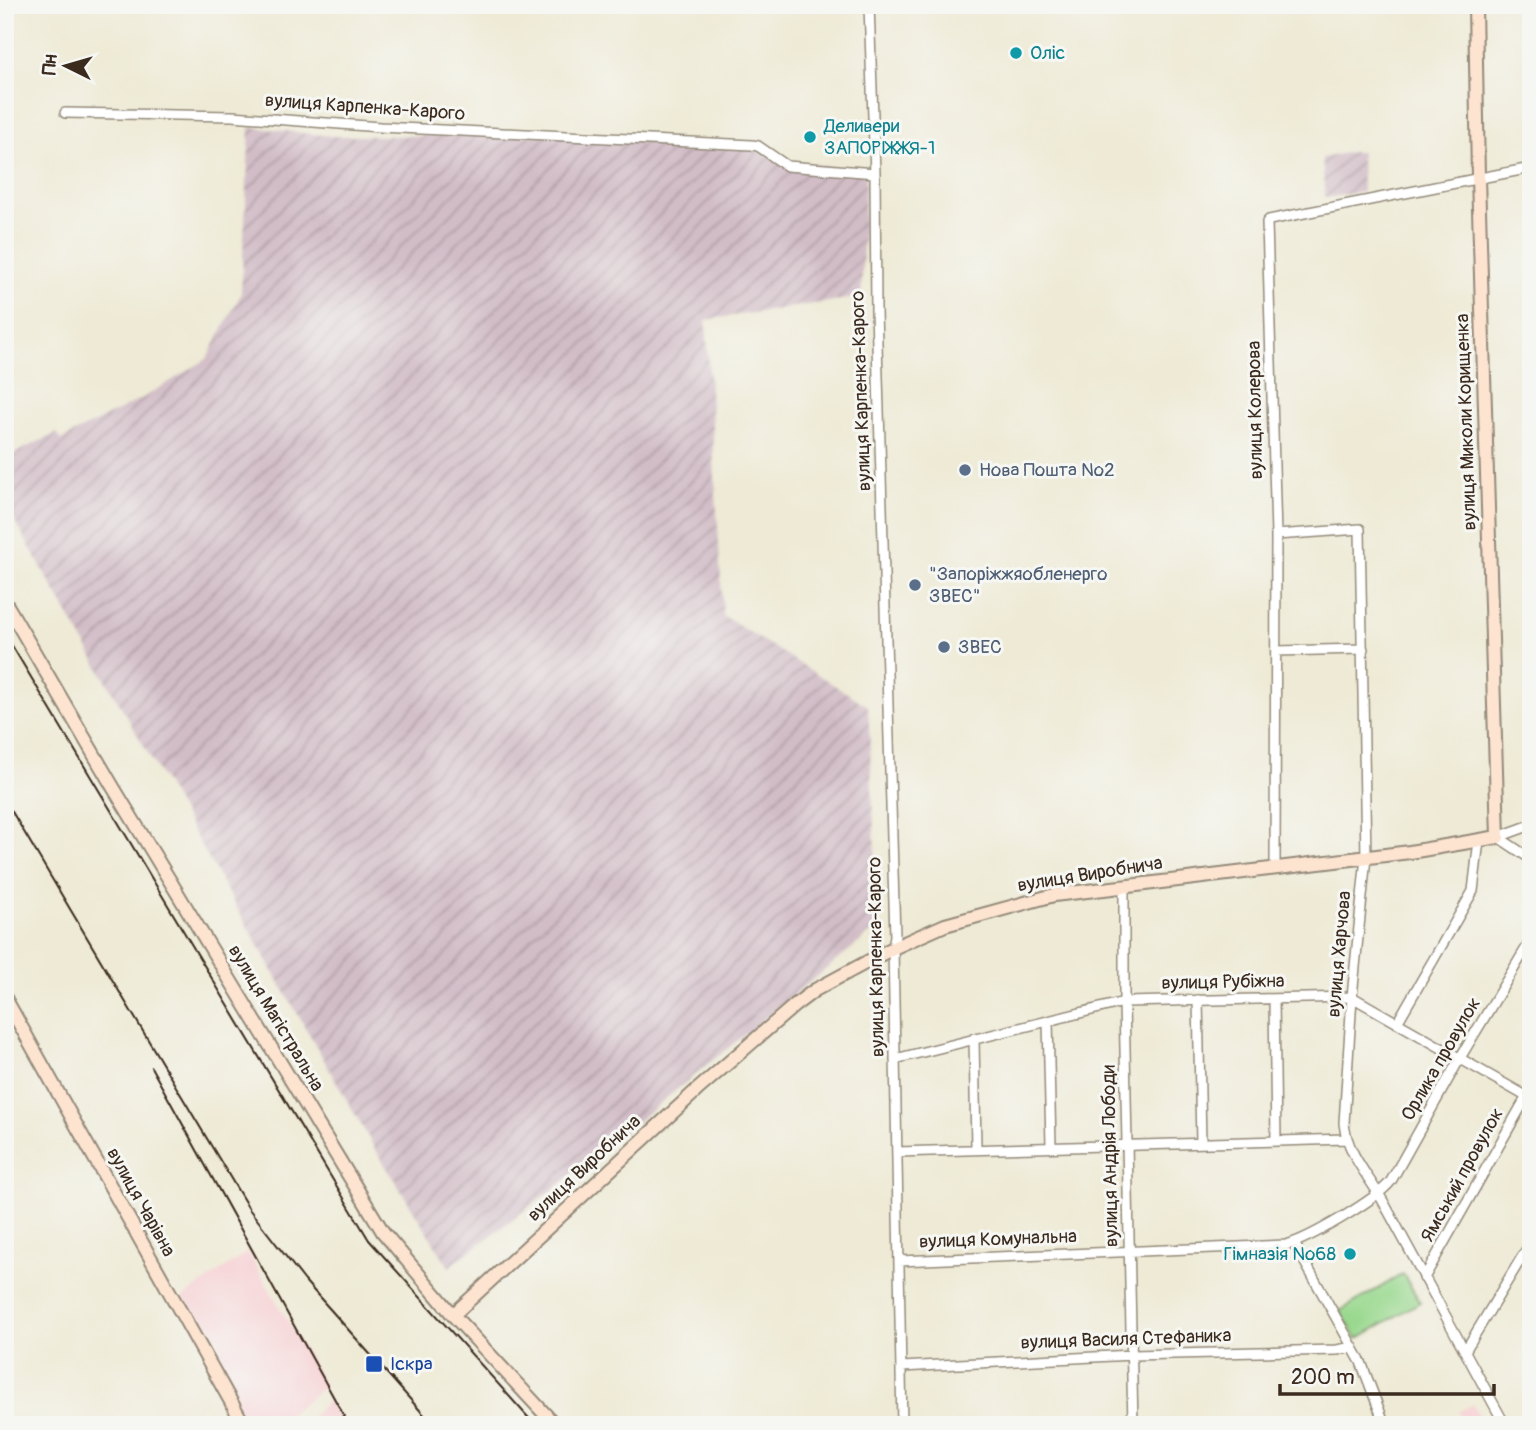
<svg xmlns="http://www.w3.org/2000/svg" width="1536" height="1430" font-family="Pangolin,sans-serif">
<defs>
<pattern id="industrial-furrows" width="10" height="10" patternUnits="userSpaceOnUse" patternTransform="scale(1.75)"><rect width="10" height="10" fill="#d2bdc7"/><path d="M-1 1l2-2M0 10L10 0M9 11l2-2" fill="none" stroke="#ac9aa1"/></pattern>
</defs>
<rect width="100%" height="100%" fill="#f6f6f2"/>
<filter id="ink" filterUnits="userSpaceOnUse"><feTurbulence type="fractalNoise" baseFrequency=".0143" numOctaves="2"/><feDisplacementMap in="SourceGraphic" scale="14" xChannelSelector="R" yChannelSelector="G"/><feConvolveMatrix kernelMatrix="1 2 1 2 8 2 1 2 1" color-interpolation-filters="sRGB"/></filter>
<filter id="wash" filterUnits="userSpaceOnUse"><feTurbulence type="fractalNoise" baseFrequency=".00686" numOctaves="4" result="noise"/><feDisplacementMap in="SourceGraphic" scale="28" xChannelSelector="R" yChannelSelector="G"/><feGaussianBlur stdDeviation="1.57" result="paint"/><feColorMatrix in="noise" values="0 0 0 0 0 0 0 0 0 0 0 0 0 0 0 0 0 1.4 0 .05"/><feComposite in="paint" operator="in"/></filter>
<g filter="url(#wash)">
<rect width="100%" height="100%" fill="#eeead5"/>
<!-- built -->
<path fill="#f7cfd3" d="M248 1252 325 1386 275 1425H248L179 1300Z
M329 1400 341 1425H303L324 1404Z
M1473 1404 1484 1425H1465L1458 1412Z"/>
<!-- industrial -->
<path fill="url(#industrial-furrows)" d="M250 127 331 136 573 135 744 144 772 158 830 167 866 168 861 297 706 320 723 616 868 706 879 926 566 1179 449 1267 375 1149 5 504V441L13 454 57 433 61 440 143 398 207 359 241 294Z
M1351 152H1361L1362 192 1325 198 1322 158Z"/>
<!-- pitch -->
<path fill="#99d88e" stroke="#6a8156" stroke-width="2" d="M1403 1274 1420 1302 1357 1339 1340 1311Z"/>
</g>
<g filter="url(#ink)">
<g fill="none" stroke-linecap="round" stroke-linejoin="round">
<!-- street casing -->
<g stroke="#948a7a" stroke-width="12">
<path id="street" d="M869 5 875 173
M65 113 232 116 380 127 752 145 758 146 787 166 875 173 876 311 895 936 893 948 902 1425
M1276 535 1360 529 1366 857 1352 997 1344 1123C1347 1154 1369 1176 1384 1203 1424 1277 1465 1351 1505 1425
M1276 651 1363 649
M1498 837 1531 859
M1498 837 1531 825
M1275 868 1276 535 1267 222 1269 220 1531 168
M1124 887V1002L1133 1425
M1274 999 1276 1141
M1198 1000 1201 1142
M1048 1021 1051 1146
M1397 1023 1473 891 1479 840
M974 1038 976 1148
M895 1059 1124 1002 1352 997 1531 1099
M897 1152 1346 1139
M1294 1243 1361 1362 1385 1425
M899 1261 1286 1245C1309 1239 1376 1200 1391 1181L1460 1058 1531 940
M1424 1278 1531 1089
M1465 1351 1531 1242
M901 1367 1132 1355 1337 1350 1353 1347"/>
</g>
<!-- secondary casing -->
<g stroke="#948a7a" stroke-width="16">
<path id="secondary" d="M5 602 113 787 383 1232 453 1315 555 1425
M5 998 244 1425
M453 1315 697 1090 795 1005 815 990 893 948 945 925 1054 895 1410 852 1498 837 1478 177 1475 5"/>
</g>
<!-- street -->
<use href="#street" stroke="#fff" stroke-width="9"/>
<!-- secondary -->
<use href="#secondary" stroke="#fde4d1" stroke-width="12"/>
<!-- tram -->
<path stroke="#3b2a1e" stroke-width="2" d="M5 634 369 1240 535 1425"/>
<!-- rail -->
<path stroke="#3b2a1e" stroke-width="2" d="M5 800 249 1209 305 1281 433 1425
M151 1067 349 1425"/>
</g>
</g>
<!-- markers -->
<g fill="#0f9aa8" stroke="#f6f6f2" stroke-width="2.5">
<circle cx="1016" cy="53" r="7"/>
<circle cx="810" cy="137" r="7"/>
<circle cx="1350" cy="1254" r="7"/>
</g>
<g fill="#5c6f8a" stroke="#f6f6f2" stroke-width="2.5">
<circle cx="965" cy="470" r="7"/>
<circle cx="915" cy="585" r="7"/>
<circle cx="944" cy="647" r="7"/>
</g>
<rect fill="#1a4fb4" stroke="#f6f6f2" stroke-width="2.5" x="365" y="1355" width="18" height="18" rx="3.5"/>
<g text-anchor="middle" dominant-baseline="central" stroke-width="6" stroke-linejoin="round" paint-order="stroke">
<!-- culture labels -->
<g font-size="19" fill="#0d838f" stroke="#f6f6f2" text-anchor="start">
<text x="1030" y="53">Оліс</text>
<text x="824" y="126">Деливери<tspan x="824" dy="22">ЗАПОРІЖЖЯ-1</tspan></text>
<text x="1336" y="1254" text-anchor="end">Гімназія №68</text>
</g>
<!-- street labels -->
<g font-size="19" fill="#3b2a1e" stroke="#f6f6f2">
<text transform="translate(365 107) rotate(4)">вулиця Карпенка-Карого</text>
<text transform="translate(861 391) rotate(-92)">вулиця Карпенка-Карого</text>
<text transform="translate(1255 410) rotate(-91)">вулиця Колерова</text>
<text transform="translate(1466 422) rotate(-92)">вулиця Миколи Корищенка</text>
<text transform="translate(1090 874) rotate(-9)">вулиця Виробнича</text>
<text transform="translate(1339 954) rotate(-85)">вулиця Харчова</text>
<text transform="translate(876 957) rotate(-91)">вулиця Карпенка-Карого</text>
<text transform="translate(1223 982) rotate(-1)">вулиця Рубіжна</text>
<text transform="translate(276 1018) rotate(59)">вулиця Магістральна</text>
<text transform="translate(1441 1059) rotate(-60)">Орлика провулок</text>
<text transform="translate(1110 1156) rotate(-91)">вулиця Андрія Лободи</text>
<text transform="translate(584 1168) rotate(-43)">вулиця Виробнича</text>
<text transform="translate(1462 1175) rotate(-61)">Ямський провулок</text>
<text transform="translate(141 1202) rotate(61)">вулиця Чарівна</text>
<text transform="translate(998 1239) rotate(-2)">вулиця Комунальна</text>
<text transform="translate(1126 1339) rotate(-2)">вулиця Василя Стефаника</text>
</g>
<!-- service labels -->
<g font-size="19" fill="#4e5e75" stroke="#f6f6f2" text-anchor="start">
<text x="979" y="470">Нова Пошта №2</text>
<text x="929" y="574">"Запоріжжяобленерго<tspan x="929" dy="22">ЗВЕС"</tspan></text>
<text x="958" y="647">ЗВЕС</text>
</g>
<!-- transit labels -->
<g font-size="19" fill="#164399" stroke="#f6f6f2" text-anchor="start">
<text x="390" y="1364">Іскра</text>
</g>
</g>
<!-- margin -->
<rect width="1536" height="1430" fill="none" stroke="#f6f6f2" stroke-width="28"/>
<!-- north arrow -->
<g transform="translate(66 66) rotate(275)" stroke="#f6f6f2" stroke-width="5" paint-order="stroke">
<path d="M0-5L12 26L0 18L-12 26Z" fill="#3b2a1e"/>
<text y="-10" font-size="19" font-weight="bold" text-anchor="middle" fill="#3b2a1e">Пн</text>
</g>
<!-- scale -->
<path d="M1280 1384v10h214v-10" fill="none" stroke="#3b2a1e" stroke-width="3.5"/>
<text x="1291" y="1384" font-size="21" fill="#3b2a1e" stroke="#f6f6f2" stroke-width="5" paint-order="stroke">200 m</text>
</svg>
